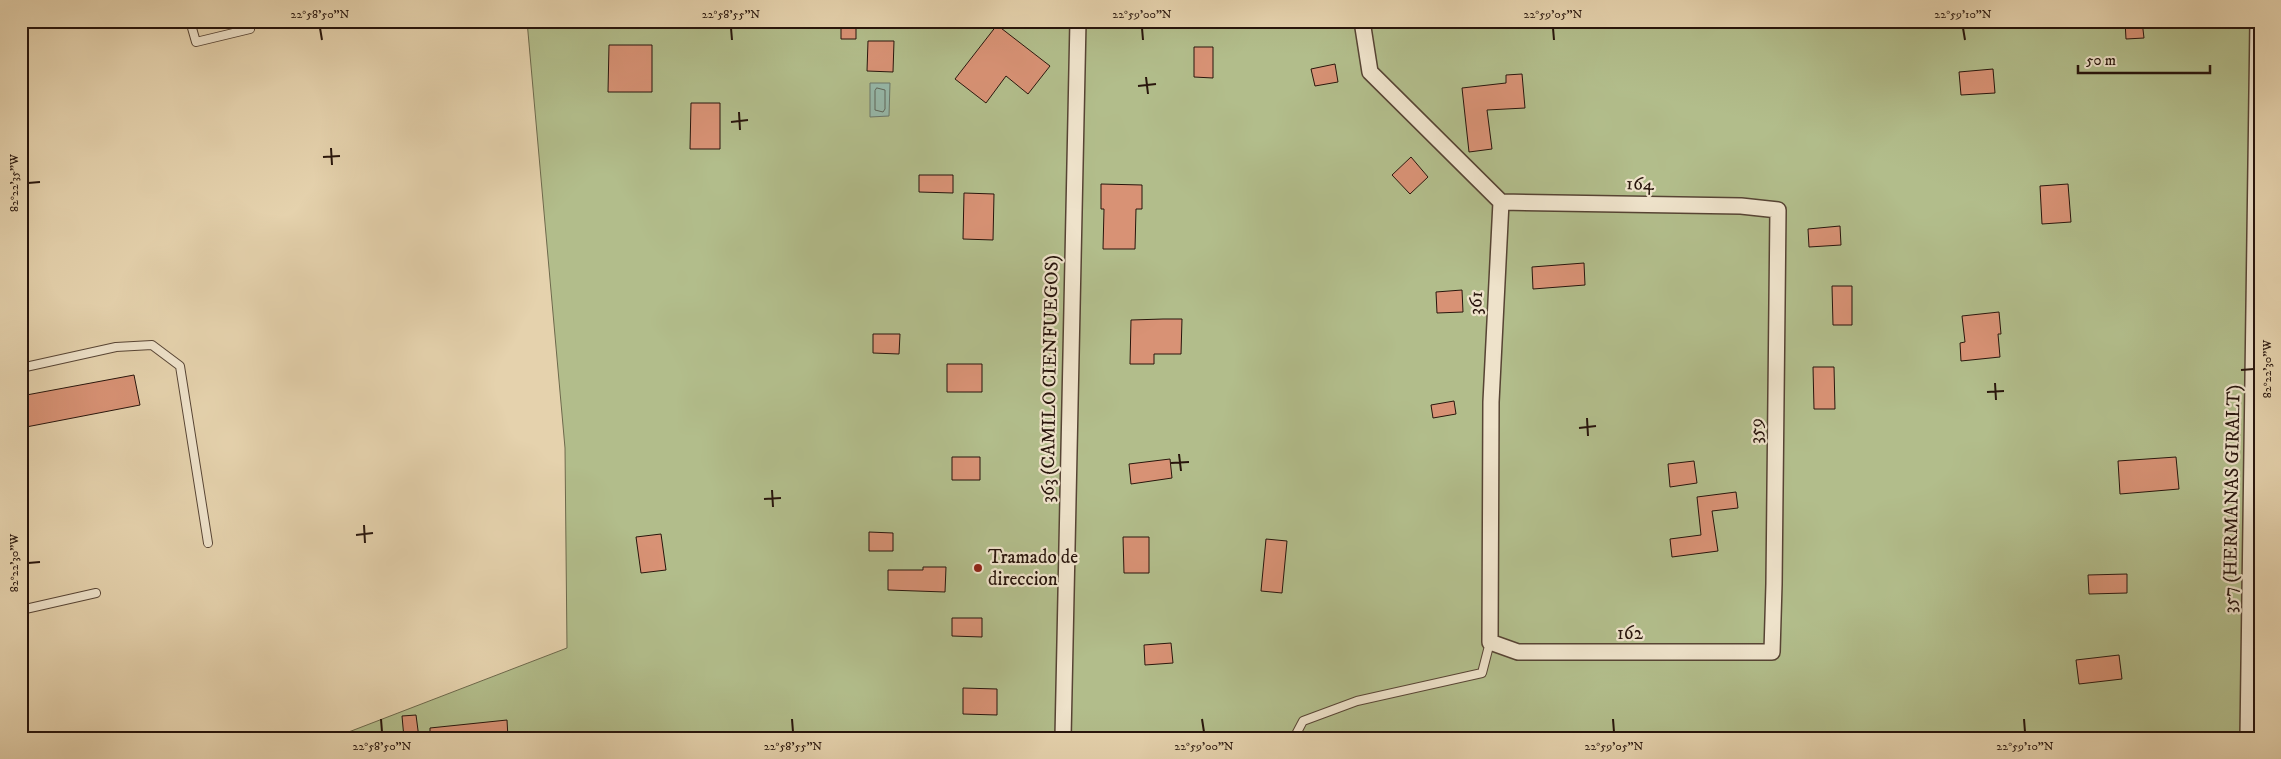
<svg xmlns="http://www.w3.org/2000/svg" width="2281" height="759" font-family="'IM FELL DW Pica',serif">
<rect width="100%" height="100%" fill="#e5d2ad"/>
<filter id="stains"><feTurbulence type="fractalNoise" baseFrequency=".004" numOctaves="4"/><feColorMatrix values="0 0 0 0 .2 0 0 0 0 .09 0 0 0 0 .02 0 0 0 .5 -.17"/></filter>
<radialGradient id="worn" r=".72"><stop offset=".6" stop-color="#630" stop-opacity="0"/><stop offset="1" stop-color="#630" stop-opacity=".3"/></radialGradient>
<!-- green -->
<path fill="#b2bd8b" stroke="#6d694c" d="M527 21H2260V738H333L567 648 565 448Z"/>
<!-- water -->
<path fill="#96b8a9" stroke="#6a776a" d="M870 83H890L889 116 870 117Z"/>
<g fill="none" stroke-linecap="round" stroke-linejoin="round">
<!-- shore -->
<path stroke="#5f665a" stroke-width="1" d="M877 88 885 90V109L883 112 875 110V91Z"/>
</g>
<!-- building -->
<path fill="#d89275" stroke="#28150c" d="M841 21H856V39H841Z
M2125 21H2142L2144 38 2126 39Z
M997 25 1050 66 1028 94 1006 76 986 103 955 79Z
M868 41H894L893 72 867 71Z
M609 45H652V92H608Z
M1194 47H1213V78L1194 77Z
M1335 64 1338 82 1315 86 1311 69Z
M1993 69 1995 93 1961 95 1959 72Z
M1522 74 1525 108 1487 110 1492 149 1469 152 1462 88 1506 83V75Z
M691 103H720V149H690Z
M1411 157 1428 177 1410 194 1392 175Z
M919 175H953V193L919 192Z
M1101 184 1142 185V209H1136L1135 249H1103L1104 209H1101Z
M2068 184 2071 222 2042 224 2040 186Z
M964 193 994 194 993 240 963 239Z
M1840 226 1841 245 1809 247 1808 229Z
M1584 263 1585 285 1533 289 1532 267Z
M1832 286H1852V325H1833Z
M1462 290 1463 312 1437 313 1436 292Z
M1999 312 2001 334H1998L2000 357 1961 361 1960 343 1965 342 1962 316Z
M1163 319H1182L1181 354H1154V364H1130L1131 320Z
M873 334H900L899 354 873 353Z
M947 364H982V392H947Z
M1813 367H1834L1835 409H1814Z
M134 375 140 405 21 428V396Z
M1454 401 1456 414 1433 418 1431 405Z
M952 457H980V480H952Z
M2176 457 2179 489 2120 494 2118 461Z
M1170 459 1172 478 1131 484 1129 464Z
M1694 461 1697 483 1670 487 1668 464Z
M1736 492 1738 508 1712 511 1718 551 1672 557 1670 539 1701 535 1697 497Z
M869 532 893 533V551H869Z
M661 534 666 570 641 573 636 537Z
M1123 537H1149V573H1124Z
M1266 539 1287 541 1282 593 1261 591Z
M923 567H946L945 592 888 590V570H923Z
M2127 574V593L2089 594 2088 575Z
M952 618H982V637L952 636Z
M1171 643 1173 663 1145 665 1144 645Z
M2119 655 2122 679 2079 684 2076 660Z
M963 688 997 689V715L963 714Z
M416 715 419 738H404L402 716Z
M507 720 508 738H430V728Z"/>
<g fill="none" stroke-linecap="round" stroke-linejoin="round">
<!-- lane casing -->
<g stroke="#574434" stroke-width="10">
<path id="lane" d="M190 21 196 42 250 29
M21 368 116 347 152 345 180 366 208 543
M21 610 96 593
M1294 738 1303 721 1357 701 1482 673 1490 642"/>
</g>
<!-- street casing -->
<g stroke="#574434" stroke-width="18">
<path id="street" d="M1362 21 1370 72 1501 202 1491 402 1490 642 1518 652H1772L1774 584 1778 210 1741 206 1501 202
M1063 738 1078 21
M2248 738 2258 21"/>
</g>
<!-- lane -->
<use href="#lane" stroke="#eee2ca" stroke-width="8"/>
<!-- street -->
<use href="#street" stroke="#eee2ca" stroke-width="15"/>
</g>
<!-- ticks -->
<path fill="none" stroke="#28150c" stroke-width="2" d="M320 28 322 40M731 28 732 40M1142 28 1143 40M1553 28 1554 40M1963 28 1965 40M1146 77 1148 94M1138 86 1156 84M739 112 740 130M731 122 748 120M331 148 332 165M323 157 340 156M28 183 40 182M2241 370 2254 369M1995 383 1996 400M1987 392 2004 391M1587 418 1588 436M1579 428 1596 426M1179 454 1181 471M1171 463 1189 462M772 490 773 507M764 499 781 498M364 525 365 543M356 535 373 533M28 563 40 562M381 719 382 732M792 719 793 732M1202 719 1204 732M1613 719 1614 732M2024 719 2025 732"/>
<!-- markers -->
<circle fill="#8f2418" stroke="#eee2ca" stroke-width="2" cx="978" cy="568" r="5"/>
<g text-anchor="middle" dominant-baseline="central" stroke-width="4.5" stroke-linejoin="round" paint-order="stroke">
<!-- street labels -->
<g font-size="19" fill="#28150c" stroke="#eee2ca">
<text transform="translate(1640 184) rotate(1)">164</text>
<text transform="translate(1476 303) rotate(-87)">361</text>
<text transform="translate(1050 379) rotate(-89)">363 (CAMILO CIENFUEGOS)</text>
<text transform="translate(1756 431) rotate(-89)">359</text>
<text transform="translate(2232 499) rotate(-89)">357 (HERMANAS GIRALT)</text>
<text x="1630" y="633">162</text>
</g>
<!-- poi labels -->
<g font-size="19" fill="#28150c" stroke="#eee2ca" text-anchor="start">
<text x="988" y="557">Tramado de<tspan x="988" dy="22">direccion</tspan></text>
</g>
</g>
<!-- margin -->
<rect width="2281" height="759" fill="none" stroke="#e5d2ad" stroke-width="55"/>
<!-- scale -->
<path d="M2078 65v8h132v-8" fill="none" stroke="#28150c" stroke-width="2.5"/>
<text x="2086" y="65" font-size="15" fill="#28150c" stroke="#eee2ca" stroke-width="4" paint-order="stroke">50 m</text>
<rect x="28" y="28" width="2226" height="704" fill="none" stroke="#28150c" stroke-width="2"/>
<g font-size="12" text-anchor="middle" fill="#28150c">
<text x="320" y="18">22°58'50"N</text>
<text x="731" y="18">22°58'55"N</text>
<text x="1142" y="18">22°59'00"N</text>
<text x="1553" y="18">22°59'05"N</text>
<text x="1963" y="18">22°59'10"N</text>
<text transform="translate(14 183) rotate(-90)" y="4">82°22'35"W</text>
<text transform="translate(2267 369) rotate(-90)" y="4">82°22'30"W</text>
<text transform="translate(14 563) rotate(-90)" y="4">82°22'30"W</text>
<text x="382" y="750">22°58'50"N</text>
<text x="793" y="750">22°58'55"N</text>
<text x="1204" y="750">22°59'00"N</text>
<text x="1614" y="750">22°59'05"N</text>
<text x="2025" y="750">22°59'10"N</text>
</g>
<rect width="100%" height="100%" filter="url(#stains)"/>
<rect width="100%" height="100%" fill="url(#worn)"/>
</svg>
